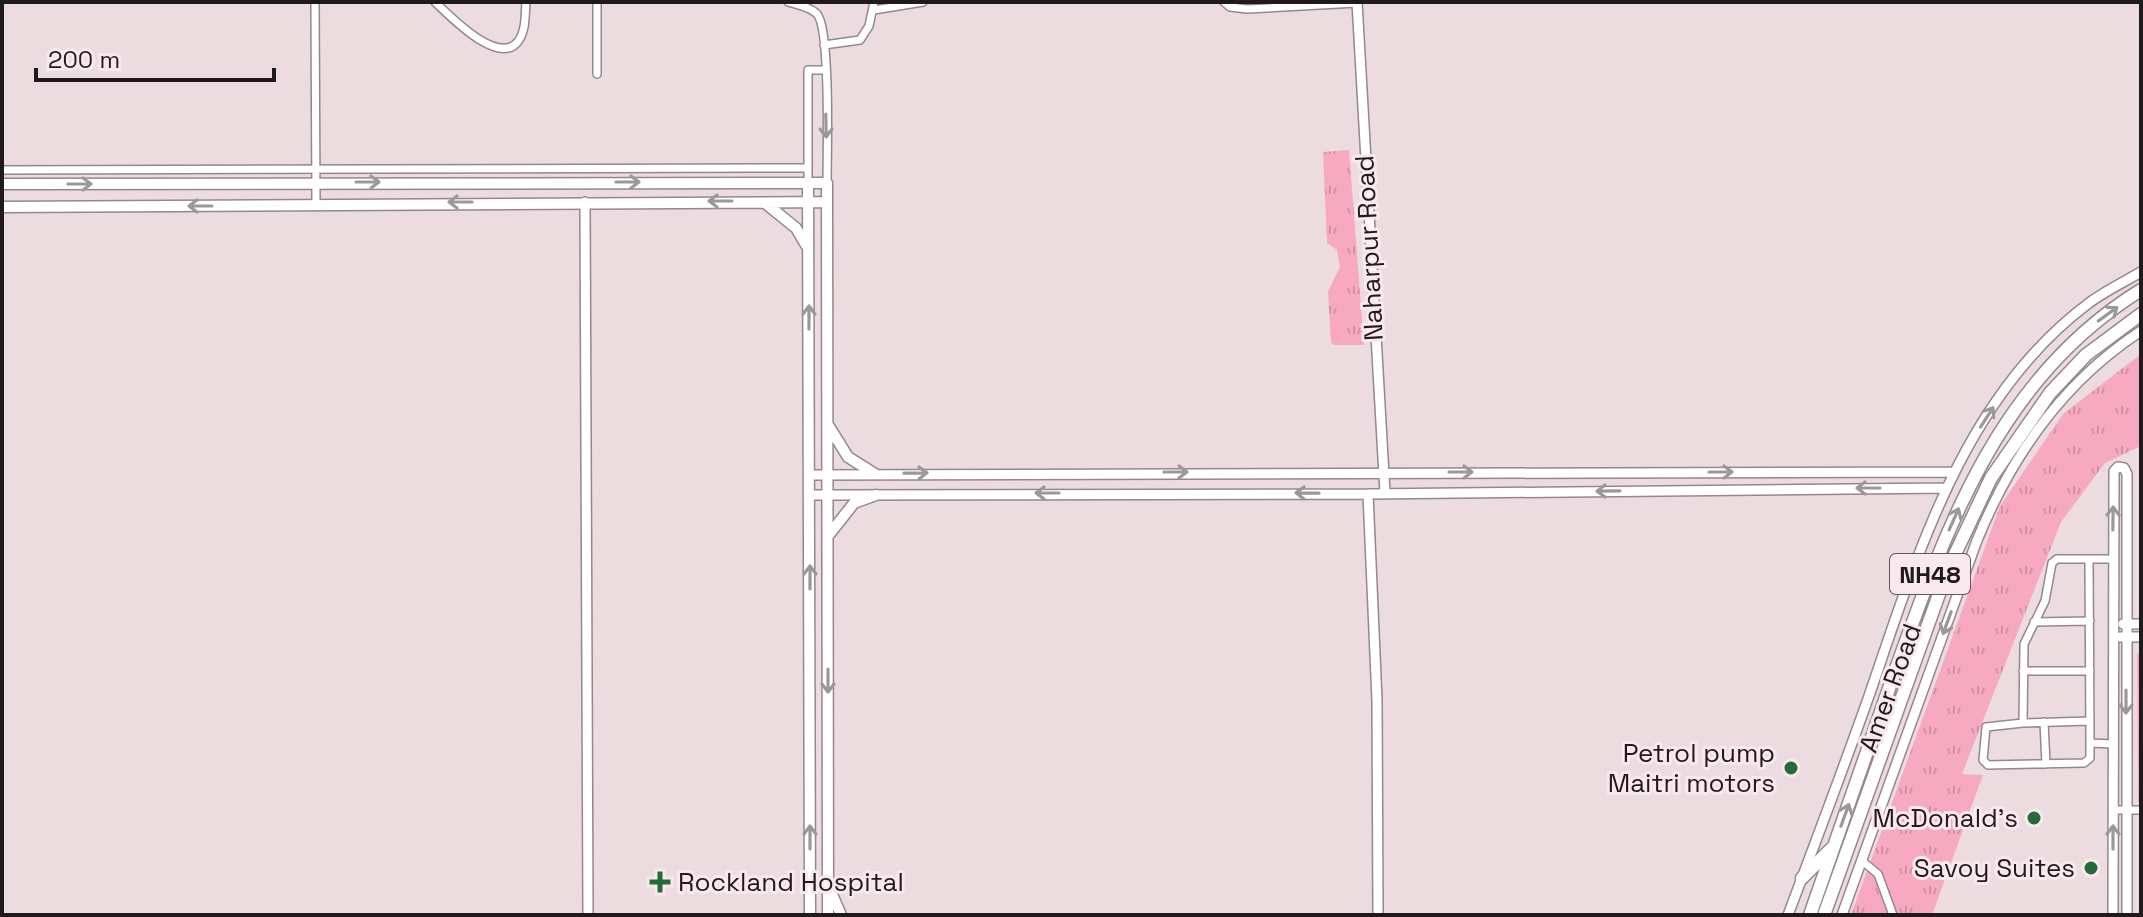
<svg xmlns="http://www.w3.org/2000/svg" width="2143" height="917" font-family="'Space Grotesk',sans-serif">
<defs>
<pattern id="grass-tufts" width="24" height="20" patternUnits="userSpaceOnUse" patternTransform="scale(2)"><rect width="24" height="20" fill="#f6a9c0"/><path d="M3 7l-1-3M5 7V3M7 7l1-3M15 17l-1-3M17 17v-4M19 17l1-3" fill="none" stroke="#d391a4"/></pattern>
<pattern id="park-crowns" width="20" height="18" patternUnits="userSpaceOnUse" patternTransform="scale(2)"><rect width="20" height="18" fill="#f6a9c0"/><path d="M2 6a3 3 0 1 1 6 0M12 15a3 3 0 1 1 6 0" fill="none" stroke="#d391a4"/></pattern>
</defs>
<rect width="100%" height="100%" fill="#ecdce0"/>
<!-- grass -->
<path fill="url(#grass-tufts)" d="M1349 150 1364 345H1334L1331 343 1328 291 1340 267 1337 250 1327 243 1323 152Z
M2141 354V446L2105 463 2061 522 1962 774 1983 775 1932 915H1851L2000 506 2063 414Z"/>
<!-- park -->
<path fill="url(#park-crowns)" d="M2137 653H2141V802H2138Z"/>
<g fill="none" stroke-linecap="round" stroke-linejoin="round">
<!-- minor casing -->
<g stroke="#95878b" stroke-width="10">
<path id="minor" d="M315 2 316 206
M435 2C449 15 500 69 519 40 526 30 525 14 526 2
M788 2C798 5 810 7 817 14 831 30 827 156 827 183
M1224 2 1230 7 1247 9 1357 3
M874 10 923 2
M824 45 860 40 869 26 874 2
M597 74V2
M2 170 808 168
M808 183V70H826
M2089 559 2090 743
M2034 622 2090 621
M2023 671H2090
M2044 722 2046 764
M2023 723 2090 721
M2113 744 2090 743V758L2084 763 1988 765 1983 760 1986 727 2023 723 2024 644 2045 601 2052 563 2057 559H2113
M2113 810H2141
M1861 860 1878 874 1893 915"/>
</g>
<!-- tertiary casing -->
<g stroke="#95878b" stroke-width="12">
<path id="tertiary" d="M1357 2 1385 493
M585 202 588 915
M810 475 1954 472
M1368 494 1377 700 1378 915
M809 495 1368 494 1946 488
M2123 624H2141
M2120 637H2141
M1788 915C1816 841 1844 767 1870 693 1918 553 1964 396 2089 303 2105 291 2124 282 2141 272
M1842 915 1976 543C2010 458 2063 382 2141 331
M2113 915 2114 471 2118 467 2124 468 2127 474V915"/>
</g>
<!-- secondary casing -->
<g stroke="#95878b" stroke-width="13">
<path id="secondary" d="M808 183 810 915
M2 184 827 183 828 915
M765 203 796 228 806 245
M2 207 826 202
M828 425 848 457 875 474
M828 536 854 503 876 495
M831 892 841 915"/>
</g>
<!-- trunk casing -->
<g stroke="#95878b" stroke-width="15">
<path id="trunk" d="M1802 878 1831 849
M1810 915C1837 837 1865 759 1892 680 1946 529 1997 379 2141 290
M1824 915 1948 569 1991 478 2050 393 2086 355 2141 314"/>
</g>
<!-- minor -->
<use href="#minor" stroke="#fff" stroke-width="7"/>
<!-- tertiary -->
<use href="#tertiary" stroke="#fff" stroke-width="9"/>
<!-- secondary -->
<use href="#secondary" stroke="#fff" stroke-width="10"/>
<!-- trunk -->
<use href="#trunk" stroke="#fff" stroke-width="12"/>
</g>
<!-- one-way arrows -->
<defs><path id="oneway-shaft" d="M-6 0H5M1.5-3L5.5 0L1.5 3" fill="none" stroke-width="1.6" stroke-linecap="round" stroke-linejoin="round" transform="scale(2)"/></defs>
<g stroke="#9b9899">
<use href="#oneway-shaft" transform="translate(826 126) rotate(89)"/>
<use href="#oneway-shaft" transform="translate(368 182)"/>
<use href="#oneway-shaft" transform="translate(628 182)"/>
<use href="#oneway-shaft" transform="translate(80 184)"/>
<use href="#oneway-shaft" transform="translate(720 201) rotate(180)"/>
<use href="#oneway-shaft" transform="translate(460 202) rotate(180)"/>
<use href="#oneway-shaft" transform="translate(200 206) rotate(180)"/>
<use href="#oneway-shaft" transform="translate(2108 314) rotate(-36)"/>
<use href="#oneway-shaft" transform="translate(809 317) rotate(-90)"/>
<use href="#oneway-shaft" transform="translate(1987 417) rotate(-57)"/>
<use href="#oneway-shaft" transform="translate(1176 472)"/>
<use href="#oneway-shaft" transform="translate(1461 472)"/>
<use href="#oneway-shaft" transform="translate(1721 472)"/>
<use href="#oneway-shaft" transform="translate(916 473) rotate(-1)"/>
<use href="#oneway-shaft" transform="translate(1868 488) rotate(180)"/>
<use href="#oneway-shaft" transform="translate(1608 491) rotate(179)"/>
<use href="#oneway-shaft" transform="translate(1047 493) rotate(-180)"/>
<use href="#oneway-shaft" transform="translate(1307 493) rotate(-179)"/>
<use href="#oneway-shaft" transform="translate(2113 518) rotate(-89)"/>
<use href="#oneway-shaft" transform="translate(1954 519) rotate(-66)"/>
<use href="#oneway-shaft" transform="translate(810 577) rotate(-90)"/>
<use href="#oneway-shaft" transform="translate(1947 623) rotate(110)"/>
<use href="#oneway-shaft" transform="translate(828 681) rotate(90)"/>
<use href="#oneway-shaft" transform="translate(2126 702) rotate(90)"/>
<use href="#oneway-shaft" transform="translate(1845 815) rotate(-70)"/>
<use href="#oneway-shaft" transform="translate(810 837) rotate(-90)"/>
<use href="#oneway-shaft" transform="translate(2113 837) rotate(-90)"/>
</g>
<!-- markers -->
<g fill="#236c3a" stroke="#f9e9ed" stroke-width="3">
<circle cx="1791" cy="768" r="8"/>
<circle cx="2034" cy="818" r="8"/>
<circle cx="2091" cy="868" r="8"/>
<path d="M656 870h8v8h8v8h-8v8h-8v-8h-8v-8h8z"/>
</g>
<g text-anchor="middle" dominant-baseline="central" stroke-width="6" stroke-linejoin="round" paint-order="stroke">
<!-- shield labels -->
<rect fill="#f9e9ed" stroke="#61585b" stroke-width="2" x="1890" y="554" width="80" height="40" rx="6"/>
<g font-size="24" font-weight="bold" fill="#201a1c">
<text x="1930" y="574">NH48</text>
</g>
<!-- street labels -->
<g font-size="26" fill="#201a1c" stroke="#f9e9ed">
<text transform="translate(1369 248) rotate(-93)">Naharpur Road</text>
<text transform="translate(1890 688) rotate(-70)">Amer Road</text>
</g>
<!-- poi labels -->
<g font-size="26" fill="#201a1c" stroke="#f9e9ed" text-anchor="end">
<text x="1775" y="753">Petrol pump<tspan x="1775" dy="30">Maitri motors</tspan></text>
<text x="2018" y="818">McDonald's</text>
<text x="2075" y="868">Savoy Suites</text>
<text x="678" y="882" text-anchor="start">Rockland Hospital</text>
</g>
</g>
<!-- border -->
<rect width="2143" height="917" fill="none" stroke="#201a1c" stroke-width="8"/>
<!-- scale -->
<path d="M36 68v12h238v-12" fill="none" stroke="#201a1c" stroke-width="4"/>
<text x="48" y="68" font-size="24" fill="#201a1c" stroke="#f9e9ed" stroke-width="6" paint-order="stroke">200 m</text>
</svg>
